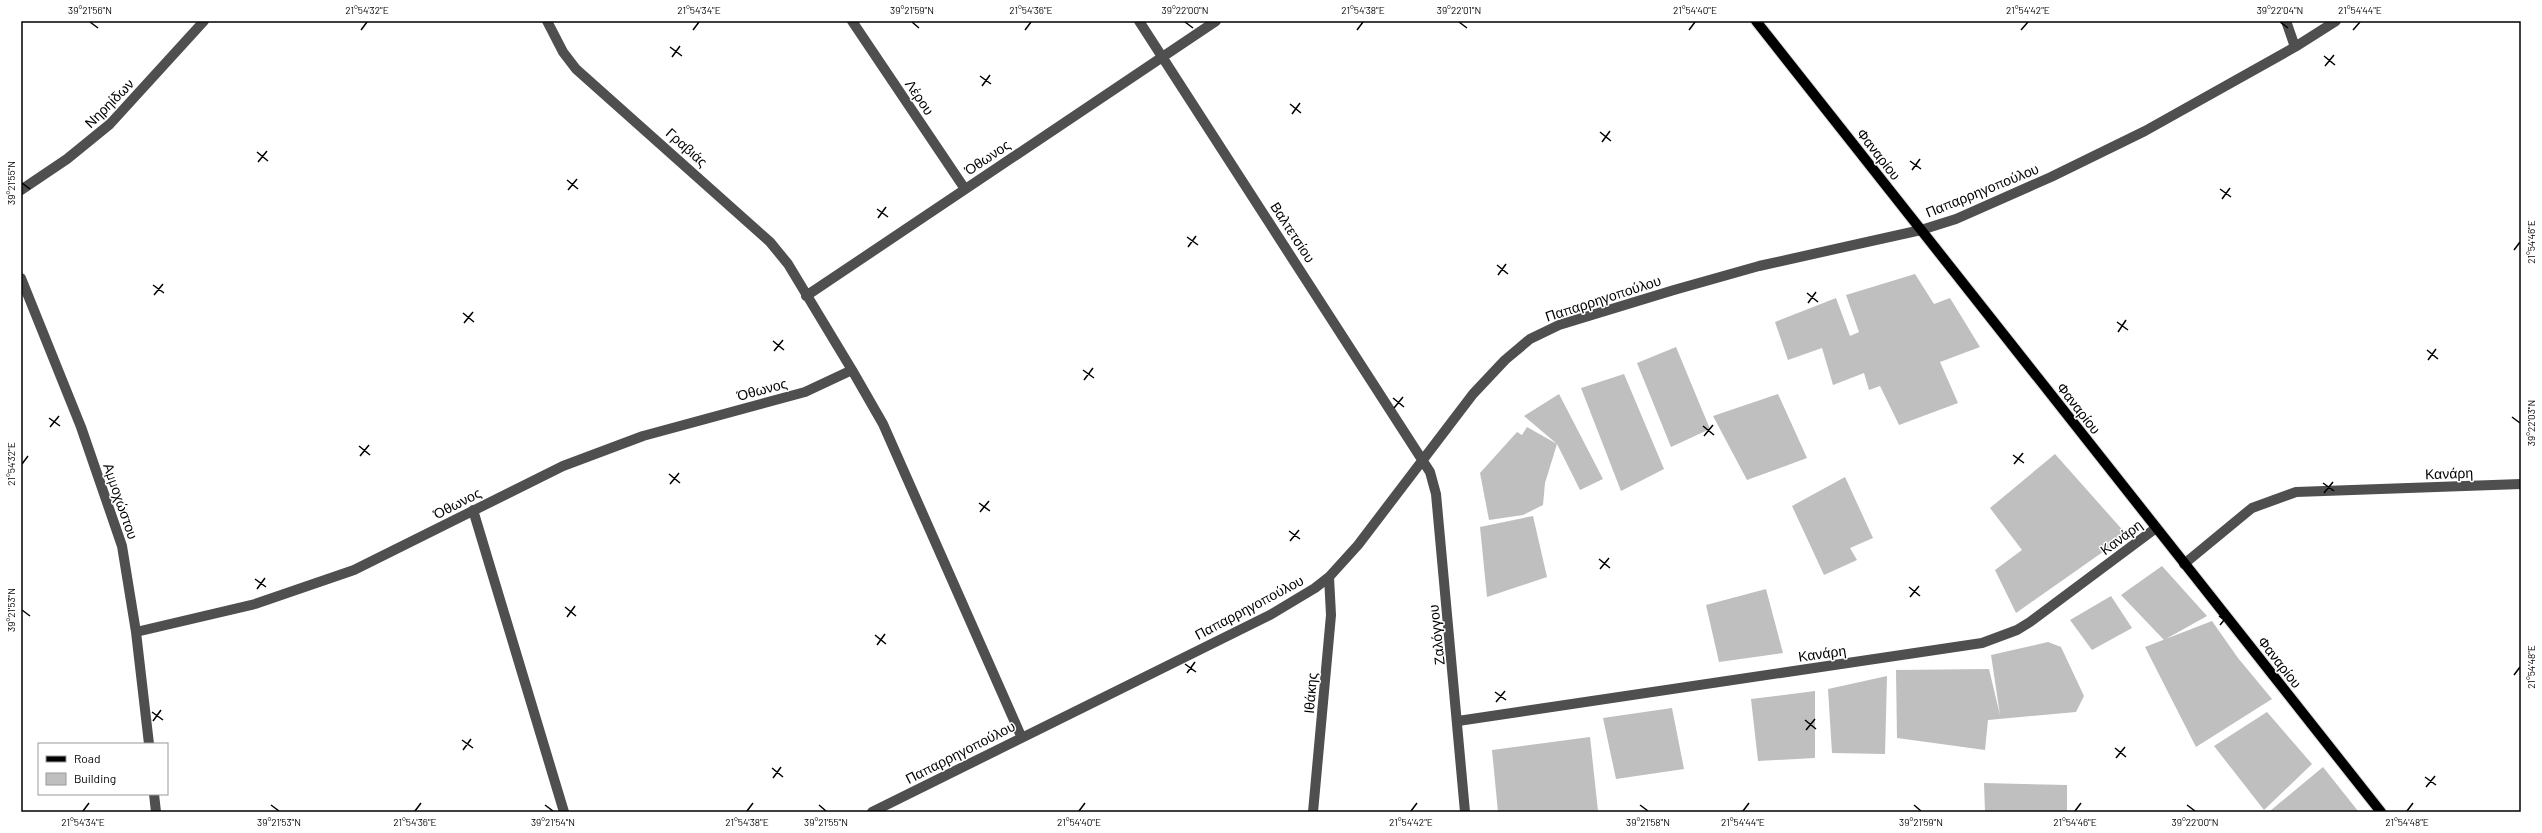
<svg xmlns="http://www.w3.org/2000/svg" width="2542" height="833" font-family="Barlow,sans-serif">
<rect width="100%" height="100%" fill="#fff"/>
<!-- building -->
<path fill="#bfbfbf" d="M1915 274 1934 304 1950 298 1980 347 1940 362 1958 403 1899 425 1880 386 1869 390 1864 373 1833 385 1822 348 1788 360 1775 322 1836 298 1850 336 1859 332 1846 295Z
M1676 347 1710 429 1671 447 1637 363Z
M1624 374 1664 469 1621 491 1581 388Z
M1559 394 1603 479 1580 490 1557 444 1545 483 1543 505 1523 515 1489 520 1480 473 1517 432 1522 435 1527 427 1557 444 1524 416Z
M1778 394 1807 458 1747 480 1713 416Z
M2055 454 2127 535 2016 613 1995 570 2022 550 1990 508Z
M1845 477 1873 538 1850 548 1857 560 1824 575 1792 506Z
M1533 516 1547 577 1487 597 1480 527Z
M2162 566 2207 616 2164 640 2121 595Z
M1766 589 1783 653 1719 662 1706 605Z
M2111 596 2132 628 2092 650 2070 620Z
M2212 621 2238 658 2272 699 2196 747 2145 647Z
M2048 642 2061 647 2084 696 2076 712 1988 720 1985 750 1897 738 1896 670 1989 669 2000 715 1991 655Z
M1887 676 1885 754 1832 753 1828 689Z
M1815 691V758L1758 761 1751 699Z
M1672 708 1684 769 1616 779 1603 718Z
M2267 712 2312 764 2264 810 2214 746Z
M1590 737 1598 811 1498 812 1492 750Z
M2323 767 2358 811 2271 812 2270 811Z
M1984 783 2067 785V812H1985Z"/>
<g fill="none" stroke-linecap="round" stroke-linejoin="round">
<!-- major casing -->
<g stroke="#dbdbdb" stroke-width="12">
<path id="major" d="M1756 21 2381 812"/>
</g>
<!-- minor -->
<path stroke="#4f4f4f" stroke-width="10" d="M852 21 965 189
M1139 21 1430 472 1436 494 1465 812
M2286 21 2295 47
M21 190 67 159 110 124 204 21
M21 278 81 427 122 546 136 632 149 744
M806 296 1216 21
M852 370 883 424 1021 736
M473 510 564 812
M2184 564 2252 508 2296 492 2521 484
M136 632 255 604 354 570 563 466 643 436 805 392 852 370 788 264 770 242 576 69 563 52 547 21
M1458 721 1982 643 2017 630 2030 622 2156 528
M154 794 156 812
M872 812 1270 615 1315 588 1329 577 1358 545 1473 394 1505 360 1530 339 1559 325 1674 290 1759 266 1921 230 1956 219 2051 177 2145 131 2295 47 2336 21
M1313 812 1331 615 1329 577"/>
<!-- major -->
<use href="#major" stroke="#000" stroke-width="10"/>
</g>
<!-- ticks -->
<path fill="none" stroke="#000" stroke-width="1.5" d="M90 22 98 28M912 22 919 28M1185 22 1193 28M1459 22 1467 28M2280 22 2288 28M361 30 367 22M693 30 699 22M1025 30 1031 22M1357 30 1363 22M1689 30 1695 22M2021 30 2028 22M2353 30 2360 22M670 47 682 56M2324 56 2335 65M672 57 680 46M2325 66 2334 55M980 76 991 84M982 86 990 75M1290 104 1301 113M1292 114 1300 103M1600 132 1611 141M1602 142 1610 131M257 152 268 161M1910 161 1921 169M258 162 267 151M1912 170 1920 159M567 180 578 189M22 183 30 189M2220 189 2231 197M568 190 577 179M2222 199 2230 188M877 209 888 217M878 218 886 207M1187 237 1198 245M1188 247 1196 236M2514 250 2520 242M1497 265 1508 274M1498 275 1506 264M153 285 164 293M1807 293 1818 302M154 295 163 284M1808 303 1816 292M463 313 474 322M2117 322 2128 330M464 323 473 312M2118 332 2126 320M773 341 784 350M2427 350 2438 359M774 351 783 340M2428 360 2436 349M1083 370 1094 378M1084 380 1093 368M1393 398 1404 407M1394 408 1403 397M2512 417 2520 423M49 418 60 426M1703 426 1714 435M50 427 59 416M1704 436 1713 425M359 446 370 455M2013 455 2024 463M360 456 369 445M22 464 28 456M2014 464 2023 453M669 474 680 483M2323 483 2334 491M670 484 679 473M2324 493 2333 482M979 503 990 511M980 512 989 501M1289 531 1300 539M1290 541 1299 530M1599 559 1610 568M1600 569 1609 558M255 579 266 587M1909 587 1920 596M257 589 265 578M1910 597 1919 586M565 607 576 616M22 610 30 616M2219 616 2230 624M567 617 575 606M2220 625 2229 614M875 635 886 644M877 645 885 634M1185 664 1196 672M1187 673 1195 662M2514 675 2520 667M1495 692 1506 700M1496 702 1505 691M152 712 163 720M1805 720 1816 729M153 721 161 710M1806 730 1815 719M462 740 473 748M2115 748 2126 757M463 750 471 739M2116 758 2125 747M772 768 783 777M2425 777 2436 785M773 778 781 767M2426 787 2435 776M271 805 279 811M545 805 553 811M819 805 826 811M1640 805 1648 811M1914 805 1921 811M2187 805 2195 811M83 811 89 803M415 811 421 803M747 811 753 803M1079 811 1085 803M1411 811 1417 803M1743 811 1749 803M2075 811 2081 803M2407 811 2413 803"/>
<g text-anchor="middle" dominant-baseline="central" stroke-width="3" stroke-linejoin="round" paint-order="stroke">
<!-- street labels -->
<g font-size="14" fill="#000" stroke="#fff">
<text transform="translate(920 97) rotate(56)">Λέρου</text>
<text transform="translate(109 103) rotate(-45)">Νηρηίδων</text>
<text transform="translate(687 147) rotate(42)">Γραβιάς</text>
<text transform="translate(1879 154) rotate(52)">Φαναρίου</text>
<text transform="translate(987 157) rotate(-34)">Όθωνος</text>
<text transform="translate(1982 190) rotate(-22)">Παπαρρηγοπούλου</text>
<text transform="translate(1293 232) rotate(57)">Βαλτετσίου</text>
<text transform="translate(1603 298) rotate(-18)">Παπαρρηγοπούλου</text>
<text transform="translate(762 389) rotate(-15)">Όθωνος</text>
<text transform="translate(2079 408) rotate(52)">Φαναρίου</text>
<text transform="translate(2449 473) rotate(-2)">Κανάρη</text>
<text transform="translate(121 501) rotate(71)">Αμμοχώστου</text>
<text transform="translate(457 503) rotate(-27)">Όθωνος</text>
<text transform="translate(2121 537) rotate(-37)">Κανάρη</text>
<text transform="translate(1249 607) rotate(-28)">Παπαρρηγοπούλου</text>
<text transform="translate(1436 635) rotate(-96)">Ζαλόγγου</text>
<text transform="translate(1822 653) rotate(-8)">Κανάρη</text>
<text transform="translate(2280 662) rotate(52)">Φαναρίου</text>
<text transform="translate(1310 693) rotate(-85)">Ιθάκης</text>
<text transform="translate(960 752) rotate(-27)">Παπαρρηγοπούλου</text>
</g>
</g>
<!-- border -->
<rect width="2542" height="833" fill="none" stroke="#ffffff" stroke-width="44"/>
<!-- legend -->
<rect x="38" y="743" width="130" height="52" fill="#ffffff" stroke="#999999"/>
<rect x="46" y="756" width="20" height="6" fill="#000000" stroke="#999999"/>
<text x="74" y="763" font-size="12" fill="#000000">Road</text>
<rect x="46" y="773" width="20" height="12" fill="#bfbfbf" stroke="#999999"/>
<text x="74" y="783" font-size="12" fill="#000000">Building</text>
<rect x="22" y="22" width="2498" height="789" fill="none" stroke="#000" stroke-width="1.5"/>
<g font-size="10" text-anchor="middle" fill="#000">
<text x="90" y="14">39°21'56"N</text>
<text x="367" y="14">21°54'32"E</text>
<text x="699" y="14">21°54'34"E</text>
<text x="912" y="14">39°21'59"N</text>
<text x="1031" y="14">21°54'36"E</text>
<text x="1185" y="14">39°22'00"N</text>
<text x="1363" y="14">21°54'38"E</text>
<text x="1459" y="14">39°22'01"N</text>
<text x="1695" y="14">21°54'40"E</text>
<text x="2028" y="14">21°54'42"E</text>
<text x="2280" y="14">39°22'04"N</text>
<text x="2360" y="14">21°54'44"E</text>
<text transform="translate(11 183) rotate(-90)" y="4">39°21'55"N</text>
<text transform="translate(2531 242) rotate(-90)" y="4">21°54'46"E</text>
<text transform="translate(2531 423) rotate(-90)" y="4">39°22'03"N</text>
<text transform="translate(11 464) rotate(-90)" y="4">21°54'32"E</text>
<text transform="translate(11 610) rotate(-90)" y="4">39°21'53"N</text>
<text transform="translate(2531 667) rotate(-90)" y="4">21°54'48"E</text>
<text x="83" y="826">21°54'34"E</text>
<text x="279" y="826">39°21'53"N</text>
<text x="415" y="826">21°54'36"E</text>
<text x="553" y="826">39°21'54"N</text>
<text x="747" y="826">21°54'38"E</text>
<text x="826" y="826">39°21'55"N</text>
<text x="1079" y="826">21°54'40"E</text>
<text x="1411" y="826">21°54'42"E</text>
<text x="1648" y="826">39°21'58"N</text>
<text x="1743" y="826">21°54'44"E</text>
<text x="1921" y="826">39°21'59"N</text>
<text x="2075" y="826">21°54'46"E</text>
<text x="2195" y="826">39°22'00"N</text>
<text x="2407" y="826">21°54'48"E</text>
</g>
</svg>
